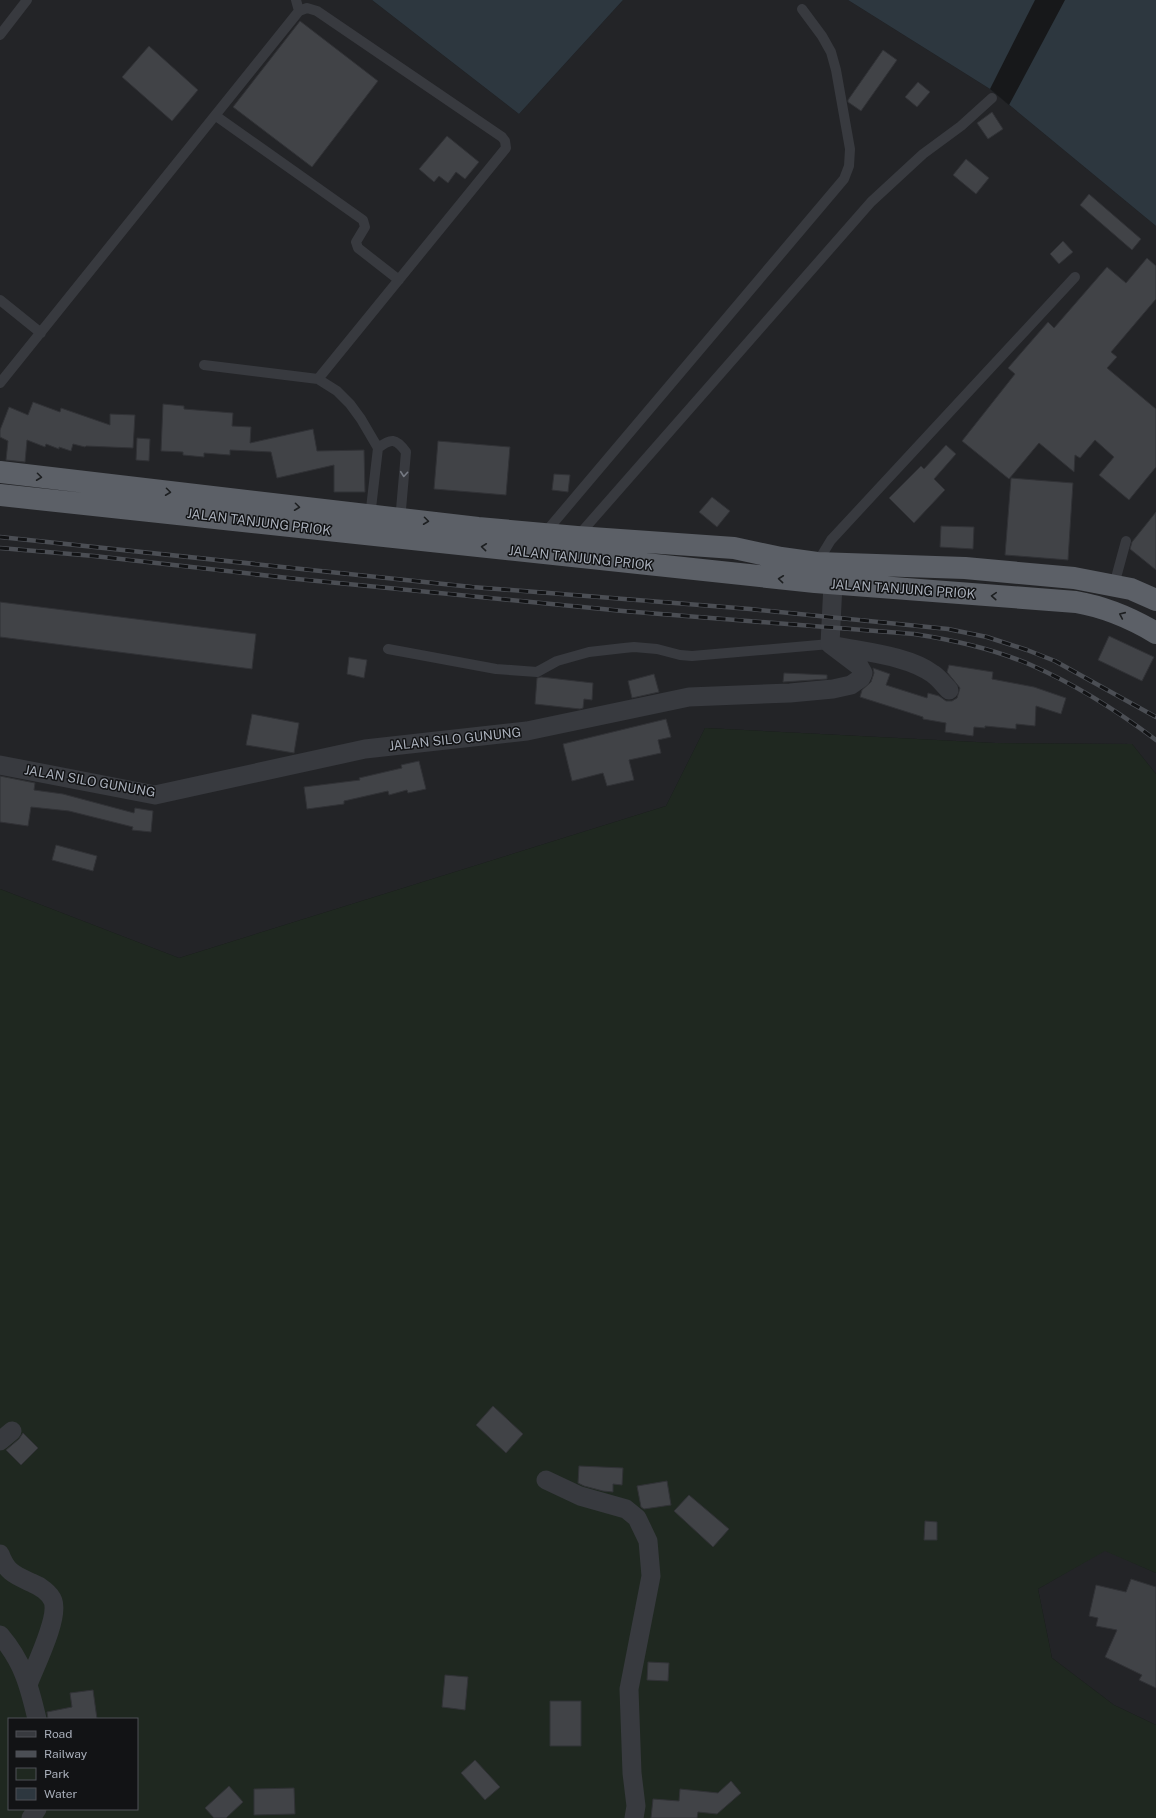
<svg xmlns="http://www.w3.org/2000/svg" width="1156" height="1818" font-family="'Public Sans',sans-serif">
<rect width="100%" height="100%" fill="#17181a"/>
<!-- built -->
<path fill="#232427" d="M0 0H372L519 114 623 0H848L990 89 1156 226V774L1132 744 995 743 705 728 666 806 179 958 0 889Z
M1105 1550 1156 1573V1725L1114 1705 1052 1658 1038 1589Z"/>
<!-- green -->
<path fill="#1f2820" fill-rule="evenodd" d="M705 728 995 743 1132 744 1156 774V1573L1105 1551 1038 1589 1052 1658 1114 1705 1156 1725V1818H0V889L179 958 666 806ZM9 1719H137V1809H9Z"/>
<!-- water -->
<path fill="#2d373f" d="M372 0H623L519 114Z
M848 0H1156V226L990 89Z"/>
<!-- pier -->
<path fill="#17181a" d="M1035 0H1065L1009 105 990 89Z"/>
<!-- building -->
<path fill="#414347" stroke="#313236" d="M300 21 378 81 312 167 233 107Z
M149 46 198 90 172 121 122 77Z
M883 50 897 60 861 111 848 102V100Z
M918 82 930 92 917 107 905 97Z
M992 112 1003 129 988 139 977 123Z
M447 136 479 162 465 179 456 172 448 183 439 176 434 182 419 169Z
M966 159 989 178 976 194 953 175Z
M1089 194 1141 239 1132 250 1080 205Z
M1063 241 1073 252 1059 264 1050 254Z
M1147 258 1156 266V299L1111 352 1117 357 1107 368 1156 409V467L1129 500 1099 475 1114 457 1095 440 1080 458 1075 455 1074 472 1039 443 1009 479 962 441 1015 374 1008 368 1048 322 1054 328 1107 267 1126 283Z
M33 402 60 412 61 408 110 425V414L135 415 133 448 86 446 85 447 73 444 71 451 59 447V449L46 444 45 447 27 440 25 462 6 460 8 441 0 437V430L9 407 28 415Z
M163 404 184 406V409L233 413 232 426 251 427 250 443 313 429 317 451 364 450 365 492H334V465L277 478 271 452 230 450V455L204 453V457L183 455V452L161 451Z
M137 438 150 439 149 461 136 460Z
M438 441 510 447 506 495 434 489Z
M946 445 956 454 934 479 945 490 914 523 889 498 921 466 924 469Z
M554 474 570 475 568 492 552 490Z
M1011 478 1073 483 1068 560 1005 555Z
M712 497 730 511 717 527 699 512Z
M1156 512V570L1130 549 1132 542Z
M941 526 974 527 973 549 940 547Z
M0 602 256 634 252 669 0 637Z
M1109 636 1154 657 1142 681 1098 660Z
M349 657 367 660 364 678 347 674Z
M949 665 993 672 992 679 1034 687 1066 698 1061 714 1036 706 1035 726 1016 724V729L985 726V728L974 727 973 736 945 732 946 723 923 719V717L860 697 862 690 871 682 874 673 873 668 890 674 886 685 927 698 928 693 939 696 946 701H952L957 698 960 688 947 672Z
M784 673 827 675V679L783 682Z
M654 674 659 692 632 698 628 681Z
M541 677 593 683 592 700 584 699 583 708 580 709 535 704 537 678Z
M252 714 299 723 294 753 246 745Z
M666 719 671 737 658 740 661 753 629 760 634 780 607 786 603 773 572 781 563 744Z
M419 761 426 789 408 793 407 790 389 795 388 791 344 801V804L307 809 304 787 360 780 359 778 402 768 401 765Z
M0 776 35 783 34 790 63 794 134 813 135 808 153 811 151 832 132 830 133 827 69 811 31 807 28 826 0 822Z
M56 845 97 856 93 871 52 860Z
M493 1406 523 1434 506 1453 476 1425Z
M23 1433 38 1448 21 1465 6 1450 19 1439Z
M579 1466 623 1468 622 1485 613 1484V1492L603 1491 584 1486 578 1483Z
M667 1481 671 1505 644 1509 641 1507 637 1486Z
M689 1495 729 1529 713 1547 674 1511Z
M925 1521 937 1522V1540H924Z
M1131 1579 1156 1587V1688L1139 1680 1142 1675 1105 1657 1117 1630 1096 1626 1098 1618 1089 1616 1096 1585 1126 1592Z
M648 1662 669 1663 668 1681 647 1680Z
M445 1675 468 1677 465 1710 442 1707Z
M93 1690 97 1719H48L47 1712 72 1707 70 1693Z
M550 1701H581V1746H550Z
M475 1760 500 1787 485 1800 461 1773Z
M731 1781 741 1793 717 1814 698 1812 697 1818H651L653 1799 679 1801 680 1789 718 1793Z
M229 1786 243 1802 226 1818H214L205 1808Z
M294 1788 295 1814 254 1815V1789Z"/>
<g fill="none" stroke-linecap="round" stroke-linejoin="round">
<!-- service -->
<path stroke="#383a3f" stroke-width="10" d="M296 0 299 11
M0 35 27 0
M216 116 363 220 365 227 356 242 358 248 399 280
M0 300 41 333
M204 365 318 379 337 391 350 404 361 419 378 448 370 517
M0 383 299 11 307 8 317 11 502 137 505 141 506 148 318 379
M378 448C391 438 396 438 406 452L400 521
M544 534 844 179 849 166 850 149 836 70 831 52 822 36 802 9
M578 536 871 202 923 154 961 126 992 98
M817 563 831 540 1075 277
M1114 585 1126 541
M388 649 496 669 537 672 557 661 589 652 624 648 634 647 657 649 680 655 692 656 830 644"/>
<!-- minor -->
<path stroke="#383a3f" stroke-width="19" d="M830 644 833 584
M836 646C865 652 909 656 933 674 939 678 944 685 949 690
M0 765 155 795 365 749 527 731 689 697 790 693 833 689 851 685 861 678 863 673 859 666 830 644
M0 1441 12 1431
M546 1480 580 1496 626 1509 637 1518 648 1541 651 1576 629 1689 632 1773 636 1806 634 1818
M0 1554C7 1573 15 1575 32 1583 40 1586 50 1593 53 1601 59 1618 36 1664 29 1682
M0 1635C23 1662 29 1685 37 1719
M31 1818 37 1809"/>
<!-- trunk -->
<path stroke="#5c6067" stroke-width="22" d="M0 472 478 528 577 537 734 548 781 558 817 563 965 568 1074 578 1131 589 1156 600
M0 495 815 582 1076 602C1105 607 1131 618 1156 633"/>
<!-- rail casing -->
<g stroke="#4b4e54" stroke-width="4.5">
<path id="rail" d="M0 537 472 587 750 609 948 629 987 637 1027 650 1055 661 1156 717
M0 548 94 556 297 579 623 611 914 634C954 640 994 649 1031 665 1074 684 1119 712 1156 740"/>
</g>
<!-- rail -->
<use href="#rail" stroke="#121315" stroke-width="3" stroke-dasharray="9" stroke-linecap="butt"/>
</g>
<!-- one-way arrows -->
<defs><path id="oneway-chevron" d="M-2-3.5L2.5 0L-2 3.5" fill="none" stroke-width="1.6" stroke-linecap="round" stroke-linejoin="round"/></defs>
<use stroke="#767a83" href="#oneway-chevron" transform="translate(404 474) rotate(95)"/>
<g stroke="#1d1f21">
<use href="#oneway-chevron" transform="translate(39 477) rotate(7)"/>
<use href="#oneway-chevron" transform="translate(168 492) rotate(7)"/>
<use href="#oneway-chevron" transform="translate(297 507) rotate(7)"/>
<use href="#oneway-chevron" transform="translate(426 521) rotate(7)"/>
<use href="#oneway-chevron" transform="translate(484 547) rotate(-174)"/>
<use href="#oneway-chevron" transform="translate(781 579) rotate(-174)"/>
<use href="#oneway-chevron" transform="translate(994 596) rotate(-176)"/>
<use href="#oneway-chevron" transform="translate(1122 615) rotate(-156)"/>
</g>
<g text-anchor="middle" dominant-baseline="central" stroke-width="3" stroke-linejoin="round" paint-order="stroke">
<!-- street labels -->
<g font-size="13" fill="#a9afba" stroke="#121315">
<text transform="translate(259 522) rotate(7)">JALAN TANJUNG PRIOK</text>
<text transform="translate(581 558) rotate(6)">JALAN TANJUNG PRIOK</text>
<text transform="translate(903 589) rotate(4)">JALAN TANJUNG PRIOK</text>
<text transform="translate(455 739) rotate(-6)">JALAN SILO GUNUNG</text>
<text transform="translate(90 781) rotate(10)">JALAN SILO GUNUNG</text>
</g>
</g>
<!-- legend -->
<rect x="8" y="1718" width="130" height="92" fill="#121315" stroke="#4e5157"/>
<rect x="16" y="1731" width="20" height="6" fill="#383a3f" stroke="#4e5157"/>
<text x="44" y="1738" font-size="12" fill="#a9afba">Road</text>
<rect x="16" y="1751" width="20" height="6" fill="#4b4e54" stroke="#4e5157"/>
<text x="44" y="1758" font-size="12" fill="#a9afba">Railway</text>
<rect x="16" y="1768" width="20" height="12" fill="#1f2820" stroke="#4e5157"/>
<text x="44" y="1778" font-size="12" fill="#a9afba">Park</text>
<rect x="16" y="1788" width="20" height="12" fill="#2d373f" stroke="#4e5157"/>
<text x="44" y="1798" font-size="12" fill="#a9afba">Water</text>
</svg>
